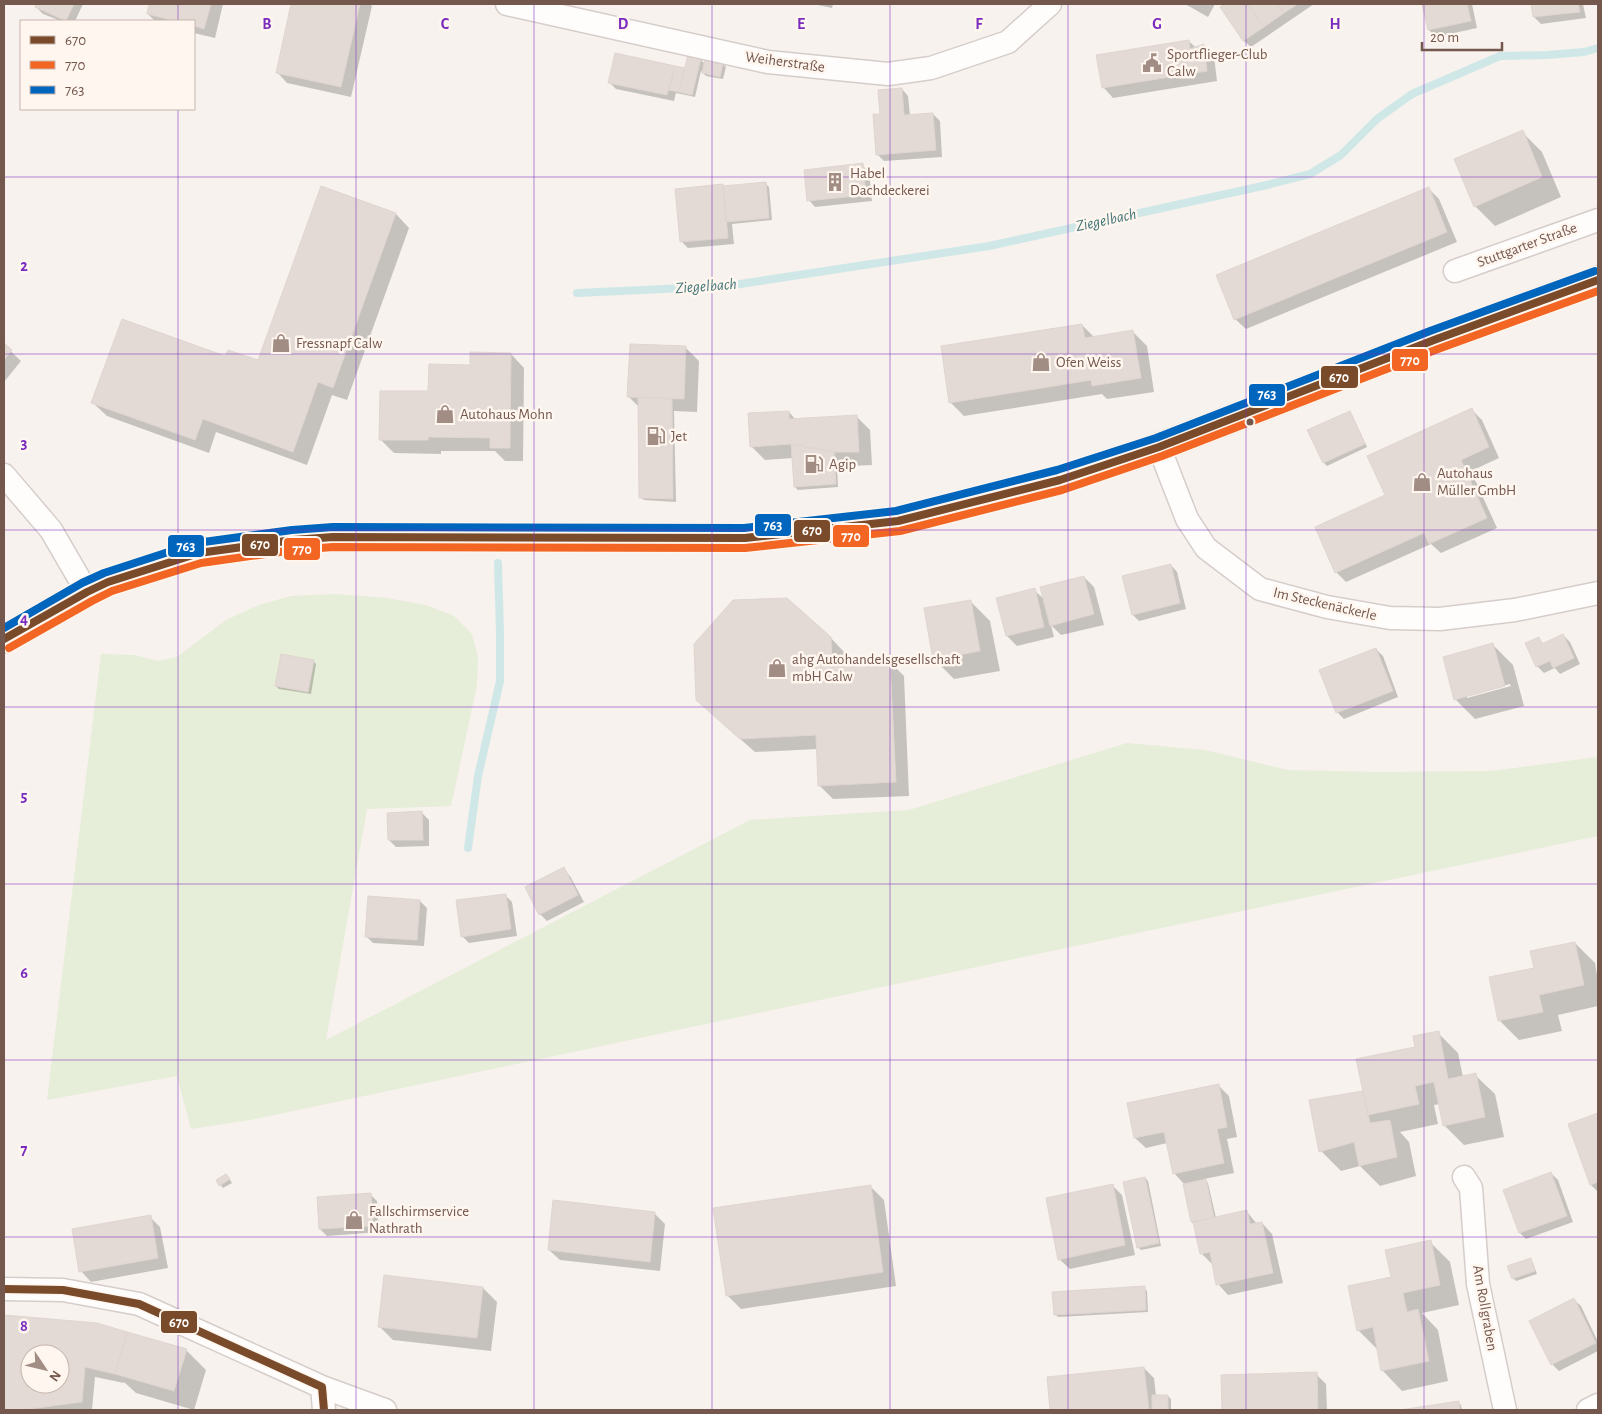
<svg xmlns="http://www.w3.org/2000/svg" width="1602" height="1414" font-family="'Alegreya Sans',sans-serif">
<rect width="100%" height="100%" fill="#f7f2ed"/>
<!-- green -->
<path fill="#e6edd8" d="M335 594 387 598 426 605 454 616 472 634 478 657 477 685 451 806 367 809 326 1040 750 820 909 810 1127 743 1205 750 1288 770 1378 772 1491 771 1598 757V836L250 1120 191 1129 177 1076 47 1100 101 654 134 655 158 661 177 657 226 620 259 605 291 596Z"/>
<!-- shadow -->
<path fill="#0003" fill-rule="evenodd" d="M38 4H83L75 21H61L43 14 36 7Z
M150 4H223L215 38 194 33V21H155L148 14Z
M293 4H370L372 6 351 97 287 83 277 72Z
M813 4H833L832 8Z
M1185 4H1215L1208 17Z
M1227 4H1314L1251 47 1244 41 1222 8Z
M1424 4H1472L1477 28 1436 37 1429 30Z
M1532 4H1583L1586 18 1541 24 1534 17Z
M1189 41 1196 48 1203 46 1214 56 1217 81 1113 98 1103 87Z
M616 54 686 70 700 59 705 64H723L726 67 723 79 706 76 701 71 695 97 676 93 674 101 616 89 609 82Z
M902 89 908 96 910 116 933 114 940 121 942 157 884 161 877 154 881 115Z
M1522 132 1542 152 1561 197 1495 226 1475 206Z
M862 165 869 172 872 201 815 207 809 200Z
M766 184 769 187 772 220 732 224 734 244 688 248 682 242 723 185 725 187Z
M1429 189 1439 199 1457 242 1246 329 1235 319Z
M396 214 409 228 347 400 332 395 307 465 216 432 209 453 107 416 93 403 226 358 258 362Z
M1082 325 1095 338 1133 332 1147 346 1154 392 1107 399 1102 394 964 416 950 402Z
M4 345 21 361 4 382Z
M686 348 699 361 697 412 674 411 676 502 644 500 641 497 639 407 628 396Z
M511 354 524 368 523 461H505L495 451H441V454L394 453 381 440 430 392 471 366Z
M1472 410 1482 420 1499 458 1471 471 1497 528 1441 553 1431 544 1346 582 1336 572 1386 495Z
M789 412 796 420 856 416 870 430 872 465 849 466 837 464 838 487 798 490 795 487 793 458 765 460 751 446Z
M1349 412 1352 415 1367 447 1327 466 1324 463Z
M1171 565 1177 572 1186 609 1139 621 1133 615Z
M1084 577 1094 587 1104 625 1061 635 1051 625 1054 637 1017 646 1007 636 998 599 1034 590 1045 600Z
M970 601 990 621 1000 671 954 679 934 659Z
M1563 635 1570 642 1580 664 1560 674 1555 668 1544 673 1537 666 1538 639 1544 644Z
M830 637 844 652 845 664 890 662 904 676 909 796 833 799 819 785 818 749 755 752 712 714Z
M1493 645 1513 665 1524 706 1475 719 1455 699ZM1510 684 1511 686 1467 698V695Z
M1376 649 1383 656 1398 697 1344 719 1337 712Z
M313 661 316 664 311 694 279 689 276 686Z
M422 813 429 820V846L396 847 389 840Z
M563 869 570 876 584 902 547 921 540 914Z
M505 895 512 902 517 936 469 943 462 936Z
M420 901 427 908 424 946 373 943 366 936Z
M1575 943 1595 963 1598 981V1006L1558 1015 1562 1031 1519 1040 1499 1020 1535 969Z
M1438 1033 1458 1053 1463 1077 1475 1075 1495 1094 1504 1137 1464 1145 1444 1125 1440 1104 1434 1105 1438 1124 1400 1132 1409 1142 1416 1176 1380 1186 1360 1166 1341 1171 1321 1151 1365 1092 1417 1048Z
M1218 1085 1229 1096 1237 1137 1227 1139 1234 1173 1204 1179 1208 1183 1216 1218 1247 1212 1257 1224 1262 1223 1272 1234 1283 1283 1228 1295 1218 1284 1213 1263 1212 1264 1201 1253 1195 1225 1192 1222 1184 1184 1174 1173 1167 1143 1146 1148 1135 1138Z
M1598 1114V1192L1591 1185 1569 1125Z
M1551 1173 1558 1180 1573 1222 1526 1239 1520 1233Z
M229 1178 232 1183 223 1188 217 1181Z
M1145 1178 1148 1181 1161 1246 1141 1250 1138 1247Z
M1112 1185 1122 1195 1135 1255 1070 1269 1059 1259Z
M870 1186 884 1200 896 1286 741 1309 727 1295Z
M370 1194 377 1201 379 1232 327 1236 320 1229Z
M654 1213 665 1224 660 1271 560 1260 549 1250Z
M150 1217 160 1227 168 1268 91 1282 81 1271Z
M1430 1242 1450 1262 1459 1305 1422 1313 1438 1330 1448 1381 1402 1391 1383 1371 1378 1350 1358 1330 1392 1278Z
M1530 1260 1533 1263 1537 1274 1516 1281 1513 1278Z
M483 1288 497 1302 491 1351 393 1340 379 1326Z
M1144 1288 1147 1291 1148 1312 1058 1317 1055 1314Z
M1574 1300 1581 1306 1598 1342V1351L1559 1371 1552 1364Z
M4 1316 97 1324 186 1350 206 1370 194 1410 136 1393 124 1382V1383L95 1377 92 1410H4ZM30 1354H60V1384H30Z
M1144 1368 1154 1378 1156 1396H1168L1171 1399V1410H1052L1048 1379Z
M1316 1374 1326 1384 1327 1410H1223L1222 1376Z
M1458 1402 1461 1405 1462 1410H1409Z"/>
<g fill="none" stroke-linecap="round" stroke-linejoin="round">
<!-- stream -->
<path stroke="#cfe8e7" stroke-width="8" d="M577 293 727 286 989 246 1267 185 1310 174 1341 155 1377 119 1412 94 1500 56 1547 55 1584 52 1598 48
M468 848 478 776 500 681V633L498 563"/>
</g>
<!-- building -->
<path fill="#e3dad5" stroke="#e0d5cf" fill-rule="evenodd" d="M36 4H74L66 21 35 7Z
M149 4H211L204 29 194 26V21H175L147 14Z
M291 4H360L341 87 276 73Z
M1225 4H1248L1264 27 1243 41 1220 7Z
M1248 4H1277L1284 13 1264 27Z
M1277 4H1298L1284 13Z
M1422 4H1467L1471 21 1428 30Z
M1531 4H1578L1580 12 1533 17Z
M1189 40 1190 49 1204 44 1207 71 1102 88 1096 55Z
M615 53 675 66 667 95 608 83Z
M688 55 701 58 692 95 679 92Z
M705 59 723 63 720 77 702 73Z
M675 66 685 68 679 92 669 90Z
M902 88 904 115 933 113 936 150 876 155 873 114H880L878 90Z
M1523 130 1542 177 1474 207 1454 159Z
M863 163 866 195 807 201 804 170Z
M766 182 769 218 726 222 723 186Z
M723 184 728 238 680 242 675 189Z
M321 186 396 213 333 388 318 382 293 452 203 419 195 440 91 403 122 319 225 356 228 350 258 360Z
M1429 187 1447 232 1234 320 1216 275Z
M1082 324 1085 338 1133 330 1141 378 1092 386 1091 380 949 403 941 346Z
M4 343 12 350 4 360Z
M630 344 686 346 684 399 627 397Z
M470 352 511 353 510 448H490V438L428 437V440H379L380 391H428L429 364 470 365Z
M638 397 672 399 673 499 639 498Z
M1472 408 1489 447 1461 460 1487 518 1429 544 1424 533 1335 573 1315 527 1385 495 1367 456Z
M789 411V419L857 415 859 452H834L791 444 750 447 748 413Z
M1350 411 1365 444 1323 463 1307 430Z
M791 444 834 452 836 484 794 487Z
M1171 564 1180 603 1132 615 1122 576Z
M1084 576 1094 614 1050 626 1040 587Z
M1035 588 1044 627 1006 636 996 598Z
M787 598 831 637 832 664 890 661 896 782 818 786 816 735 740 739 696 700 694 644 733 600Z
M971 600 980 651 933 660 924 608Z
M1563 634 1574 658 1553 668 1550 661 1536 667 1525 643 1539 637 1542 644Z
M1493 643 1505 686 1454 700 1443 657Z
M1376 648 1393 691 1336 713 1319 670Z
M281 654 314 660 308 692 275 686Z
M422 811 423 840H388L387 813Z
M564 867 578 895 539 915 525 887Z
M506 894 511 929 461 937 456 900Z
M368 896 420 900 417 940 365 937Z
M1575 942 1584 985 1539 995 1543 1012 1498 1021 1489 977 1534 968 1530 951Z
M1439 1031 1448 1079 1476 1073 1485 1117 1443 1126 1434 1082 1415 1086 1419 1104 1368 1115 1356 1059 1415 1047 1413 1036Z
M1219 1084 1227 1127 1217 1129 1224 1163 1173 1174 1164 1132 1134 1138 1127 1103Z
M1363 1091 1370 1123 1390 1120 1397 1157 1359 1166 1354 1142 1319 1152 1309 1100Z
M1598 1113V1182L1590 1185 1568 1124Z
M1551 1172 1567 1216 1519 1233 1503 1190Z
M226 1174 230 1179 219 1186 216 1180Z
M1145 1177 1159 1243 1137 1248 1123 1182Z
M1206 1179 1214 1218 1191 1222 1183 1184Z
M1113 1184 1125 1245 1058 1260 1046 1198Z
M871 1185 883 1272 726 1296 713 1208Z
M371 1193 373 1226 319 1229 317 1197Z
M553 1200 655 1212 650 1262 548 1250Z
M1247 1210 1250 1224 1262 1222 1273 1273 1216 1285 1210 1252 1200 1254 1193 1222Z
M151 1215 158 1258 79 1272 72 1229Z
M1431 1240 1440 1285 1403 1293 1407 1312 1418 1309 1429 1361 1381 1371 1373 1327 1357 1331 1348 1286 1391 1277 1385 1250Z
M1531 1258 1535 1271 1512 1279 1507 1266Z
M384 1275 483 1287 477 1338 378 1327Z
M1145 1286 1146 1310 1054 1315 1052 1292Z
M1574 1298 1596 1343 1551 1365 1529 1321Z
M4 1315 97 1323 127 1332 115 1374 85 1367 82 1402 21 1410H4ZM30 1354H60V1384H30Z
M127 1332 187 1349 174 1391 115 1374Z
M1144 1367 1149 1410H1050L1047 1377Z
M1317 1372 1318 1410H1222L1221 1375Z
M1152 1395H1168V1410H1152Z
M1459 1401 1460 1410H1400Z"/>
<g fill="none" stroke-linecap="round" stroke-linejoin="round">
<!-- street casing -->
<g stroke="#d6cdca" stroke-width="25">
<path id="street" d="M507 4 768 62 888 74 931 68 1008 42 1050 4
M1455 271 1598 220
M1159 447 1187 519 1206 548 1260 589 1327 607 1390 618 1440 619 1515 610 1598 593
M4 475 51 530 87 592
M1464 1177 1471 1188 1478 1284 1505 1410
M4 1289 63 1290 139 1304 322 1387 385 1410
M322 1387 324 1410
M1588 1410 1598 1405"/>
</g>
<!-- primary casing -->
<g stroke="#d8cfcb" stroke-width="30">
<path id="primary" d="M4 639 87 592 108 582 199 553 293 540 333 537 745 538 898 521 1060 480 1159 447 1434 340 1598 280"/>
</g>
<!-- street -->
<use href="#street" stroke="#fefdfc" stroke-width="22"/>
<!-- primary -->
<use href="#primary" stroke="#f2ece6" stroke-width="28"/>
<!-- bus-1 casing -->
<g stroke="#fef6ef" stroke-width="11">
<path id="bus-1" d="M4 639 87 592 108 582 199 553 293 540 333 537 745 538 898 521 1060 480 1159 447 1434 340 1598 280
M4 1289 63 1290 139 1304 322 1387 324 1410"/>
</g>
<!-- bus-2 casing -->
<g stroke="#fef6ef" stroke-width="11">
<path id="bus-2" d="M9 648 92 601 112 591 201 563 294 550 333 547 745 548 900 531 1062 490 1162 456 1438 349 1598 291"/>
</g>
<!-- bus-3 casing -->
<g stroke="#fef6ef" stroke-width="11">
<path id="bus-3" d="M4 628 82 583 104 573 196 543 292 530 333 527 744 528 896 511 1057 470 1156 438 1430 331 1595 271"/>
</g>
<!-- bus-1 -->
<use href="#bus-1" stroke="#7a4b2a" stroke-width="8"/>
<!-- bus-2 -->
<use href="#bus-2" stroke="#f26522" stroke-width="8"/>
<!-- bus-3 -->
<use href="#bus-3" stroke="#0065bd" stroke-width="8"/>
</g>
<!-- grid -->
<path fill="none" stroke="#7b2cbf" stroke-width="1" stroke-opacity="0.55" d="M178 4V21M356 4V1410M534 4V1410M712 4V1410M890 4V1410M1068 4V1410M1246 4V1410M1424 4V1410M178 109V1410M4 177H1598M4 354H1598M4 530H1598M4 707H1598M4 884H1598M4 1060H1598M4 1237H1598"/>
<!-- icons -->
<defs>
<g id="civic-bare" transform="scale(1.5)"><path d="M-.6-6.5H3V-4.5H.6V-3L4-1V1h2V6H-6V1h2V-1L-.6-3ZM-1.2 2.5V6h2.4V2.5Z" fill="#a28d85" stroke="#fef6ef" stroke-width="2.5" paint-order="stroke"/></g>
<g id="building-bare" transform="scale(1.5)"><path d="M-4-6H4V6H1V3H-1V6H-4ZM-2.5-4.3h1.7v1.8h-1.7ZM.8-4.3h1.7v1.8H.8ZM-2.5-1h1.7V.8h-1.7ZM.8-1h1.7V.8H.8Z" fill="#a28d85" stroke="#fef6ef" stroke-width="2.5" paint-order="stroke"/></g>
<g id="shop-bare" transform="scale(1.5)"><path d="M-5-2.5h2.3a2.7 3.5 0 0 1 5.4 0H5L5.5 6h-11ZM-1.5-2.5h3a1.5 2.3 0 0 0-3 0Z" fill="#a28d85" stroke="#fef6ef" stroke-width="2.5" paint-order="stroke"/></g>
<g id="fuel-bare" transform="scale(1.5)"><path d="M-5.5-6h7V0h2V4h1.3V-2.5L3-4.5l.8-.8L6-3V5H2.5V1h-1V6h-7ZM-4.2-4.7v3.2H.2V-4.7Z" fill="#a28d85" stroke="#fef6ef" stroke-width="2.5" paint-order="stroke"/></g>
</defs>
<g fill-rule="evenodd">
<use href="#civic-bare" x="1152" y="63"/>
<use href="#building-bare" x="835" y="182"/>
<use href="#shop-bare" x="281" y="343"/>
<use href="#shop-bare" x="1041" y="362"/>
<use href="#shop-bare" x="445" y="414"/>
<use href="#fuel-bare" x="656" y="436"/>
<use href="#fuel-bare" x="814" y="464"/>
<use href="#shop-bare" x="1422" y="482"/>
<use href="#shop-bare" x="777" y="668"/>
<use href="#shop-bare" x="354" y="1220"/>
</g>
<!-- markers -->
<circle fill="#74574d" stroke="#fef6ef" stroke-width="2" cx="1250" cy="422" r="4.5"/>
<g text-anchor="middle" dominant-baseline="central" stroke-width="5" stroke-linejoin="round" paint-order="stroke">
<!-- poi labels -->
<g font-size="15" fill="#74574d" stroke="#fef6ef" text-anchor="start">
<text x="1167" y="54">Sportflieger-Club<tspan x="1167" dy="17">Calw</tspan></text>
<text x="850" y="173">Habel<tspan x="850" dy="17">Dachdeckerei</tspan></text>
<text x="296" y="343">Fressnapf Calw</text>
<text x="1056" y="362">Ofen Weiss</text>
<text x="460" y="414">Autohaus Mohn</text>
<text x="671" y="436">Jet</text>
<text x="829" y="464">Agip</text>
<text x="1437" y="473">Autohaus<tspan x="1437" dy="17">Müller GmbH</tspan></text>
<text x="792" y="659">ahg Autohandelsgesellschaft<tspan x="792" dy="17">mbH Calw</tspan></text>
<text x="369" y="1211">Fallschirmservice<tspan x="369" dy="17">Nathrath</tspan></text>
</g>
<!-- street labels -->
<g font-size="15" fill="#74574d" stroke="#fef6ef">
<text transform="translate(785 62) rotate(8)">Weiherstraße</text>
<text transform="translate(1527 245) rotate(-20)">Stuttgarter Straße</text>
<text transform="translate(1325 604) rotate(13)">Im Steckenäckerle</text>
<text transform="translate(1485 1308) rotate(80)">Am Rollgraben</text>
</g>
<!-- water labels -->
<g font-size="16" font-style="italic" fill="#427678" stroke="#fef6ef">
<text transform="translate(1106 220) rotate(-12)">Ziegelbach</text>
<text transform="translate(706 286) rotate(-4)">Ziegelbach</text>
</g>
</g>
<g font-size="16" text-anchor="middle" font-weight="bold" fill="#7b2cbf" stroke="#fef6ef" stroke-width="5" stroke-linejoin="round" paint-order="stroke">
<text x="267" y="29">B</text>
<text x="445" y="29">C</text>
<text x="623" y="29">D</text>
<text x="801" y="29">E</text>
<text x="979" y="29">F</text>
<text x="1157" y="29">G</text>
<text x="1335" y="29">H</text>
<text x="24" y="271">2</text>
<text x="24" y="448">3</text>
<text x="24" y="624">4</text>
<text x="24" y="801">5</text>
<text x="24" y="978">6</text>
<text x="24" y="1155">7</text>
<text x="24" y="1331">8</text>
</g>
<g stroke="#fef6ef" stroke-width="2">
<rect x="1391" y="348" width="38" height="24" rx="5" fill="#f26522"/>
<rect x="1320" y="365" width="39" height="24" rx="5" fill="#7a4b2a"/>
<rect x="1248" y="383" width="38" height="24" rx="5" fill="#0065bd"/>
<rect x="754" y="513" width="38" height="24" rx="5" fill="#0065bd"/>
<rect x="793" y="519" width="38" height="24" rx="5" fill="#7a4b2a"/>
<rect x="832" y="524" width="38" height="24" rx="5" fill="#f26522"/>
<rect x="241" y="533" width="38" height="24" rx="5" fill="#7a4b2a"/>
<rect x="167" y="534" width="38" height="24" rx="5" fill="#0065bd"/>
<rect x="283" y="537" width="38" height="24" rx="5" fill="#f26522"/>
<rect x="160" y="1310" width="38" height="24" rx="5" fill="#7a4b2a"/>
</g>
<g font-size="14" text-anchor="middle" font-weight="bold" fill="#fff">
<text x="1410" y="365">770</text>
<text x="1339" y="382">670</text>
<text x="1267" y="399">763</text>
<text x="773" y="530">763</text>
<text x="812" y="535">670</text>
<text x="851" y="541">770</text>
<text x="260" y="549">670</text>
<text x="186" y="551">763</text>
<text x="302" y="554">770</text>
<text x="179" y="1327">670</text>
</g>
<!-- border -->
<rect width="1602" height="1414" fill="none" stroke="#74574d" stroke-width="10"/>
<!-- legend -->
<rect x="20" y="20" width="175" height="90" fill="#fef6ef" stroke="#c7b6ae"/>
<rect x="30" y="36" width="25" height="8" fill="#7a4b2a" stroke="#c7b6ae"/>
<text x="65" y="45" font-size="15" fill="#74574d">670</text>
<rect x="30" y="61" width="25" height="8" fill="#f26522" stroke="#c7b6ae"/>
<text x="65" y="70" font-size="15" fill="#74574d">770</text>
<rect x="30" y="86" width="25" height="8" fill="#0065bd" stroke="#c7b6ae"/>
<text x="65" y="95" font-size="15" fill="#74574d">763</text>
<!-- north arrow -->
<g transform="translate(45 1369) rotate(125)"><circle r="24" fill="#fef6ef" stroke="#c7b6ae"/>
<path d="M0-4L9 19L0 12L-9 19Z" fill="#a28d85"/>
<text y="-8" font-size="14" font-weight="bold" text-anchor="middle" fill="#74574d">N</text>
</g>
<!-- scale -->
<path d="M1422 42v8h80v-8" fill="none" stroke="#74574d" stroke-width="2.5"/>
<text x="1430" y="42" font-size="15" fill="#74574d" stroke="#fef6ef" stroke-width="4" paint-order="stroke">20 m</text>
</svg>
